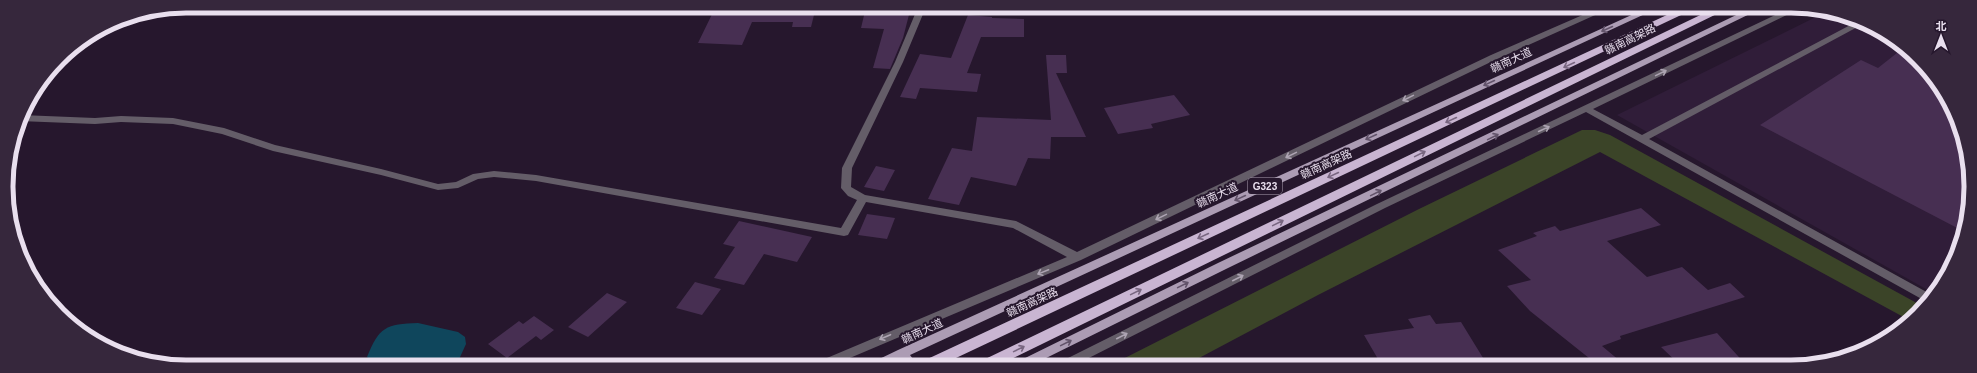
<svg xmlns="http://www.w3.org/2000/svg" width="1977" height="373" font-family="Arial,'Noto Sans SC',sans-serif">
<rect width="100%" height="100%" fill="#26172d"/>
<!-- built -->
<path fill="#301d39" d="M1826 12 1881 30 1934 76 1965 140 1969 210 1952 267 1933 293 1617 115Z"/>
<!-- green -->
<path fill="#3b4428" d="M1582 130H1595L1610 135 1924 307 1918 314 1909 320 1600 152 1318 295 1184 366H1109L1419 209Z"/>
<!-- water -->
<path fill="#0f465c" d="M418 323 458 332 465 337 466 344 456 366H378L367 357C379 327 386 324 418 323Z"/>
<!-- building -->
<path fill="#472f52" d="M716 6 740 7H816L811 27H792L793 22H752L742 45 698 43Z
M866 7H911L903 38 890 69 873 68 884 29 861 28Z
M968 15 992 17V18L1024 19V37H981L967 73 981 74 977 92 920 88 916 99 900 97 920 54 951 58Z
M1902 49 1934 76 1965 140 1969 210 1963 231 1760 125 1861 60 1878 68Z
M1046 55H1066L1067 73H1056L1086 137H1051L1050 159 1028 158 1016 186 971 177 959 205 928 199 952 148 972 151 977 117 1051 120Z
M1174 95 1190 115 1151 124 1153 128 1118 134 1104 108Z
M876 166 895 170 884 191 864 187Z
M1641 208 1661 225 1607 241 1647 277 1682 267 1708 290 1730 283 1745 297 1620 336 1621 339 1602 346 1626 366H1599L1530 311 1507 286 1531 280 1498 250 1537 236 1533 233 1555 226 1560 231Z
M867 214 895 218 887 239 858 235Z
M739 221 812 237 797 262 764 254 744 285 714 278 735 247 723 244Z
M695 282 721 289 702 315 676 308Z
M607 293 627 302 588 337 568 327Z
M1430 315 1436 324 1461 322 1488 366H1382L1364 335 1414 328 1408 319Z
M534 316 554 330 541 340 536 336 507 358 488 344 519 321 523 324Z
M1717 333 1748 367H1682L1661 347Z"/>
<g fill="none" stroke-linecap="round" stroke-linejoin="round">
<!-- minor -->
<path fill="#645d68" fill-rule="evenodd" d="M918 7H926L903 62 852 168 851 187 865 195 1016 221 1077 252 1491 55 1601 7H1613L1497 59 1081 260 831 366H813L815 363 1067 257 1013 228 866 202 848 235 844 236 536 181 494 177 478 179 458 188 438 190 381 175 273 151 222 134 173 124 121 122 95 124 19 121 21 115 95 118 121 116 173 118 224 128 275 145 381 169 438 184 456 182 473 174 494 171 536 175 841 228 857 200 848 196 841 188 842 168 895 62Z
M1792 7 1801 8 1593 109 1642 135 1856 22 1863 24 1649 139 1932 295 1927 302 1586 112 1385 208 1073 366H1056L1058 363 1377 204Z"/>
<!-- major -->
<path fill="#ac9cb4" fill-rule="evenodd" d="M1649 7H1660L910 355 918 366H905L900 360 886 366H869L871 363 898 350Z
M1753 7H1764L1226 269 1030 366H1013L1015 363 1218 263Z"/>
<!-- highway -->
<path fill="#c9b5d2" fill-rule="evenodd" d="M1684 7H1698L939 366H919L921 362Z
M1717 7H1731L997 366H977L979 362Z"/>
</g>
<!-- one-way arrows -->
<defs><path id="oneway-shaft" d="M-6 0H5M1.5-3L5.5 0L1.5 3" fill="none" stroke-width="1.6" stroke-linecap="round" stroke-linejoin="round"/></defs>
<g stroke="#62536a">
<use href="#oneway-shaft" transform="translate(1607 29) rotate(156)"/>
<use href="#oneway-shaft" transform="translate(1489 83) rotate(155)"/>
<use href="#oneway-shaft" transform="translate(1371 137) rotate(155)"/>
<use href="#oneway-shaft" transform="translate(1493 137) rotate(-26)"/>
<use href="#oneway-shaft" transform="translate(1376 193) rotate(-26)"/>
<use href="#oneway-shaft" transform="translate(1240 198) rotate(155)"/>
<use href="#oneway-shaft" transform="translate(1183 285) rotate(-26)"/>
<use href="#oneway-shaft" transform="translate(1066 343) rotate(-26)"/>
</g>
<g stroke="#786680">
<use href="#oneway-shaft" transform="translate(1569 65) rotate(155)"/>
<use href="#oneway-shaft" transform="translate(1451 120) rotate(155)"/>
<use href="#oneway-shaft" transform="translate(1420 154) rotate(-26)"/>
<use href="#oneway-shaft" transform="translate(1333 175) rotate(155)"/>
<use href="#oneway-shaft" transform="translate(1278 223) rotate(-26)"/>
<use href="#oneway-shaft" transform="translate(1203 236) rotate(155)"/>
<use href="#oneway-shaft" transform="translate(1136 292) rotate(-26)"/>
<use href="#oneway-shaft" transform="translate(1019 349) rotate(-26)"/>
</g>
<g stroke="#ada4b2">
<use href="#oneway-shaft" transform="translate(1661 73) rotate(-26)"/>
<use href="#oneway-shaft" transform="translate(1408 98) rotate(154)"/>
<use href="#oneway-shaft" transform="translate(1544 129) rotate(-25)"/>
<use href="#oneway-shaft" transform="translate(1291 155) rotate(154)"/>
<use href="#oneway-shaft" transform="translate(1161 217) rotate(154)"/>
<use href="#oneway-shaft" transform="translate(1043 272) rotate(158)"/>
<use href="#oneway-shaft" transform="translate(1238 278) rotate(-27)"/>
<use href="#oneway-shaft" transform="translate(1122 336) rotate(-27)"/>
<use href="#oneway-shaft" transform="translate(885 337) rotate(157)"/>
</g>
<g text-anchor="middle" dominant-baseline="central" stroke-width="4" stroke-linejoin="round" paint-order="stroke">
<!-- shield labels -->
<rect fill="#26172d" stroke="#aea3b4" stroke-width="1" x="1248" y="178" width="34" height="16" rx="3"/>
<g font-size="10" font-weight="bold" fill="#e9dfee">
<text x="1265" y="186">G323</text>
</g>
<!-- street labels -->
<g font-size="11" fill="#e9dfee" stroke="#26172d">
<text transform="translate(1630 39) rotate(-26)">赣南高架路</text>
<text transform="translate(1511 60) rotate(-25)">赣南大道</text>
<text transform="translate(1326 164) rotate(-25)">赣南高架路</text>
<text transform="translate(1217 195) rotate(-25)">赣南大道</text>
<text transform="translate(1032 302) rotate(-25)">赣南高架路</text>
<text transform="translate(922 331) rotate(-25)">赣南大道</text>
</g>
</g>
<!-- crop -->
<path d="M0 0H1977V373H0ZM186 13H1791A173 173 0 0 1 1964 186V187A173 173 0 0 1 1791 360H186A173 173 0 0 1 13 187V186A173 173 0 0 1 186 13Z" fill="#36273c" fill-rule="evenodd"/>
<path fill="none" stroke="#e9dfee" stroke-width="5" d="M186 13H1791A173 173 0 0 1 1964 186V187A173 173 0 0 1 1791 360H186A173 173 0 0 1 13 187V186A173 173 0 0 1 186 13Z"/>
<!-- north arrow -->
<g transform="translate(1941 36)" stroke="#26172d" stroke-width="3" paint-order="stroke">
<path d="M0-3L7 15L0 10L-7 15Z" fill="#e9dfee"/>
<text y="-6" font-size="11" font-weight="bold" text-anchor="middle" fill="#e9dfee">北</text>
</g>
</svg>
